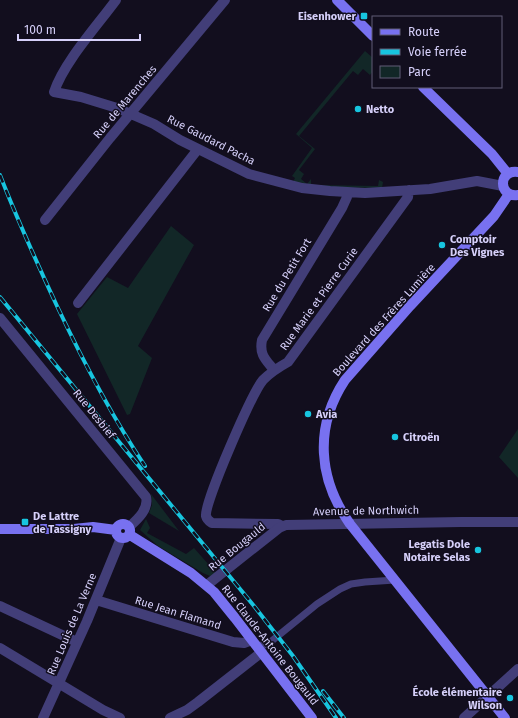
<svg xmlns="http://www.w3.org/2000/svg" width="518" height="718" font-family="'Fira Sans',sans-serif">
<rect width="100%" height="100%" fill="#120e1e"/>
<!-- green -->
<path fill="#122727" d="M365 51 373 58V71L370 75 363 69 358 75 353 71 299 136 315 149 299 170 304 174 301 179 307 184 311 179V185L378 186 379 180 383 182 382 188 316 187 293 182 295 178 292 176 312 148 296 134Z
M171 226 194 245 138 346 152 358 130 414 127 415 77 314 107 277 128 288Z
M518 429V478L499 457Z
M151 494 179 531 149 513 152 505Z
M146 519 150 528 147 533 186 554 194 548 217 574 210 576 203 573 158 546 140 530Z"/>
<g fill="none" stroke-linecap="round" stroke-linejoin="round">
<!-- pedestrian -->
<path stroke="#423e78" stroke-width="7" d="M256 646 268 644 317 604 340 589 351 584 365 582 395 580"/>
<!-- minor -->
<path stroke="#423e78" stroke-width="10" d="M116 0C97 26 64 62 54 92L81 97 117 108 154 124 180 140 249 174 302 188 330 191 365 193 430 189 477 181 503 186
M45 220 110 138 225 0
M78 303 198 149
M0 318 146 497C149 509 138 519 129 527
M274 370C266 360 259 355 262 340L342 208 347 197V192
M282 526 278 524 212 523C209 521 207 520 206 516 204 503 252 393 263 380 270 373 279 367 288 362L408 197 409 190
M96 600 233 642 244 643 252 640
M0 606 77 642
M0 648 103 710 120 718
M43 718 87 621 121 538
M170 718 187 710 198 702 262 652
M464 718 518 669"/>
<!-- tertiary -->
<path stroke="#423e78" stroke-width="10" d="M207 585 279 528 286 525 461 522H518"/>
<!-- secondary -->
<path stroke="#7871f0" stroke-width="10" d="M337 0 373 36
M423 87 492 154 508 174
M518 172C498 169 498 198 518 195
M116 531a7 7 0 1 1 14 0a7 7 0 1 1-14 0Z
M0 529H74L93 527 116 530
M130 535 191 573 214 592 235 618 312 718
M505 718 350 524C318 479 314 427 345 380L410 306 494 216 509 194"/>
<!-- rail casing -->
<g stroke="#17c5df" stroke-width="4">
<path id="rail" d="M0 175C17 219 37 263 57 306 83 361 111 415 145 466
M0 297 254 606 293 656 336 718
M323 691 344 718"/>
</g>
<!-- rail -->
<use href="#rail" stroke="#120e1e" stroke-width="2.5" stroke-dasharray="8" stroke-linecap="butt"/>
</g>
<!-- markers -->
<g fill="#17c5df" stroke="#120e1e" stroke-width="1.5">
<rect x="360" y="12" width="8" height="8" rx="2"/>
<circle cx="358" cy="109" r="4"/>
<circle cx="442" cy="245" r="4"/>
<circle cx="308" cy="414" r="4"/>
<circle cx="395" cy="437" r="4"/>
<rect x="21" y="518" width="8" height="8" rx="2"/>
<circle cx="478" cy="550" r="4"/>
<circle cx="510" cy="698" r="4"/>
</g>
<g text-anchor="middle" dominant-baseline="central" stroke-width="3" stroke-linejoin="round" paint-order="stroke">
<!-- poi labels -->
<g font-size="11" font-weight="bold" fill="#d6d0fa" stroke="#120e1e" text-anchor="start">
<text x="356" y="16" text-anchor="end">Eisenhower</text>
<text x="366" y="109">Netto</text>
<text x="450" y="239">Comptoir<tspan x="450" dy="13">Des Vignes</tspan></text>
<text x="316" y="414">Avia</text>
<text x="403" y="437">Citroën</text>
<text x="33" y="516">De Lattre<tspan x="33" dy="13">de Tassigny</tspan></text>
<text x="470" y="544" text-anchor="end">Legatis Dole<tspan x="470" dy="13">Notaire Selas</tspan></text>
<text x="502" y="692" text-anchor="end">École élémentaire<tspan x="502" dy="13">Wilson</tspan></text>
</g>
<!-- street labels -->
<g font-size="11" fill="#d6d0fa" stroke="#120e1e">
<text transform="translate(125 102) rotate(-50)">Rue de Marenches</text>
<text transform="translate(211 140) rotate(27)">Rue Gaudard Pacha</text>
<text transform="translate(287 275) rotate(-59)">Rue du Petit Fort</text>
<text transform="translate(319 299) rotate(-54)">Rue Marie et Pierre Curie</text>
<text transform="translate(384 320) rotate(-48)">Boulevard des Frères Lumière</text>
<text transform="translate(94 414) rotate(51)">Rue Desbief</text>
<text transform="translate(366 511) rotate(-1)">Avenue de Northwich</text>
<text transform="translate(237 547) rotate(-39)">Rue Bougauld</text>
<text transform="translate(178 613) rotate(17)">Rue Jean Flamand</text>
<text transform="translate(72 624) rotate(-67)">Rue Louis de La Verne</text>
<text transform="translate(270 645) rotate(52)">Rue Claude-Antoine Bougauld</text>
</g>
</g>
<!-- legend -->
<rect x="372" y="16" width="130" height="72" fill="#120e1e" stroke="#605c76"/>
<rect x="380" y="29" width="20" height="6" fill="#7871f0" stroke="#605c76"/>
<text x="408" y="36" font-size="12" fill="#d6d0fa">Route</text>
<rect x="380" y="49" width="20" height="6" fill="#17c5df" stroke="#605c76"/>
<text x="408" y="56" font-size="12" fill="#d6d0fa">Voie ferrée</text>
<rect x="380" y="66" width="20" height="12" fill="#122727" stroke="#605c76"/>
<text x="408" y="76" font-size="12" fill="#d6d0fa">Parc</text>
<!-- scale -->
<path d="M18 34v6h122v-6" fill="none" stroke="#d6d0fa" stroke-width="2"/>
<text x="24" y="34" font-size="12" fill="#d6d0fa" stroke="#120e1e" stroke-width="3" paint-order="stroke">100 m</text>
</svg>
